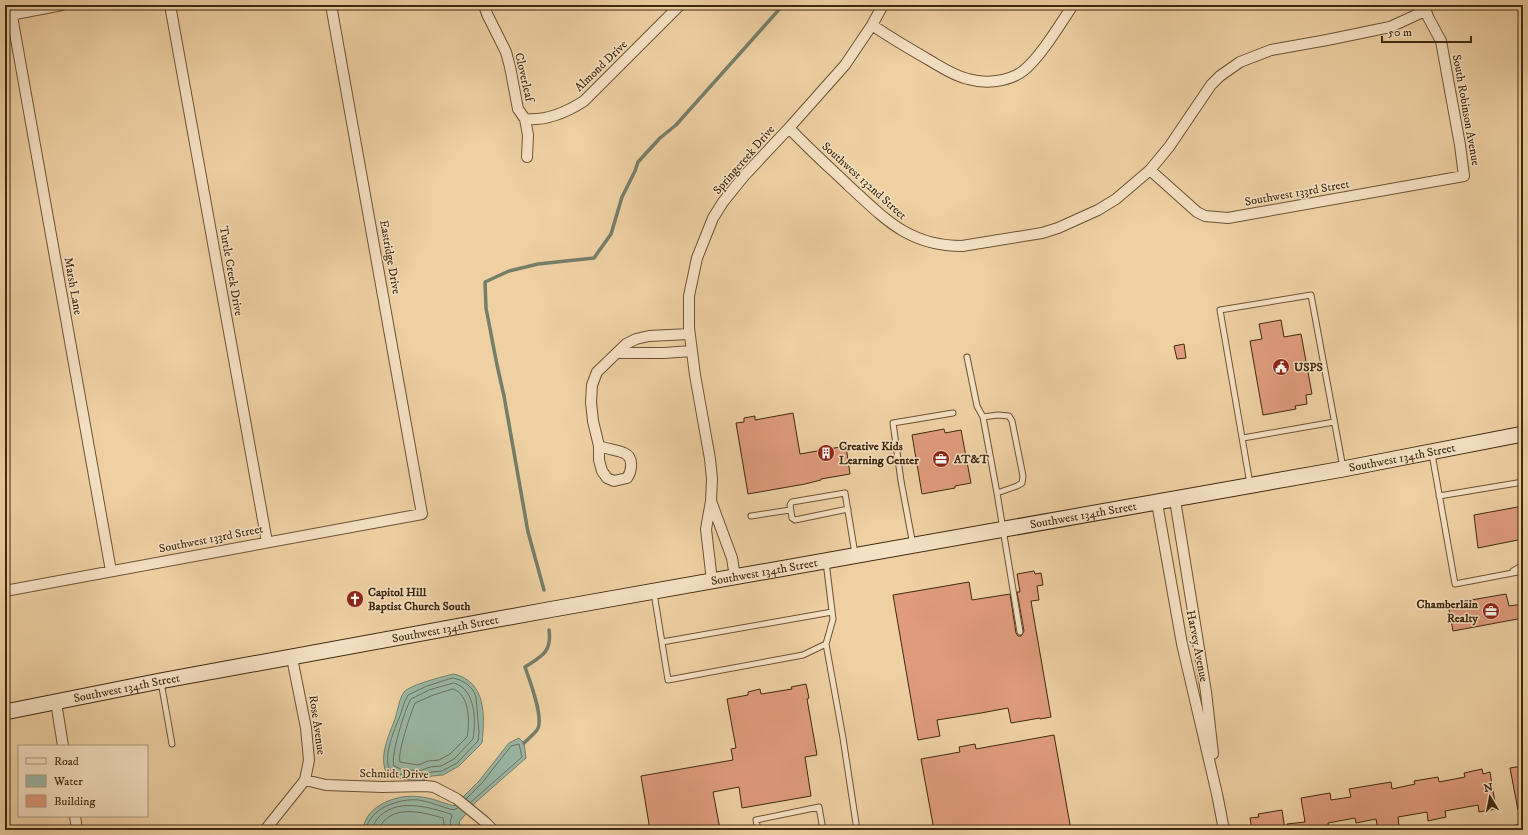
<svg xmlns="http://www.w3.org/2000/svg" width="1528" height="835" font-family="'IM FELL DW Pica',serif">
<rect width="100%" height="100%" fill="#eed0a3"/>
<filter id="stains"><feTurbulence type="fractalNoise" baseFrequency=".005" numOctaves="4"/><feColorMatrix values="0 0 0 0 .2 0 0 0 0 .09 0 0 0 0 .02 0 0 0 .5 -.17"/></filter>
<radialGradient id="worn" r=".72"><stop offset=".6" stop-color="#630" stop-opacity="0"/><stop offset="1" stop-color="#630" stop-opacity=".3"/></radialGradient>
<!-- water -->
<path fill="#99b7a5" stroke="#757e69" d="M454 674C486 682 485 715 482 743L459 766 443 775 432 776 421 781 398 778 386 772C379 755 389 735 395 719 398 710 399 699 404 692 410 685 444 676 454 674Z
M519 738 524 743 526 758 476 802 459 822 461 830H363C365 805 399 793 421 797 432 798 443 803 454 806L479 781 509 743Z"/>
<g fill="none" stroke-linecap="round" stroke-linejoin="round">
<!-- shore -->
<path stroke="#6c705a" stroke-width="1" d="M453 678 460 680 467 684 473 690 476 697 479 732 478 741 457 763 442 771 431 772 420 776 399 774 390 770C383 757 393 733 398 721 402 712 403 703 408 695L427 686Z
M454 683C476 689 476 721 473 739L454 759 441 766 430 767 419 771 401 769 394 766C390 756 405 709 411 699L429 690Z
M453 689C470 694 470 723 467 737L450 754 439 760 428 761 418 765 400 762C397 753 411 713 415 703L431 696Z
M466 799 482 783 511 746 519 744 522 757 471 802
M366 830C369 808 400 798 419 800 431 802 442 807 453 810L458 808
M372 830C372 825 375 823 377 819 396 797 428 807 451 814L452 816 450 822 452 830
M378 830C390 803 422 812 443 818L445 830"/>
<!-- stream -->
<path stroke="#757e69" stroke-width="3.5" d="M544 590 528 532 504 396 497 365 486 308 485 282 509 271 538 264 594 258 611 234 622 197 635 171 638 162 660 138 676 125 783 5
M524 743C528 739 534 734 537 730 545 719 529 679 525 667 542 656 552 652 549 630"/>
</g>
<!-- building -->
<path fill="#df9b7c" stroke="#3e290e" d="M1281 320 1284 337 1301 334 1312 394 1306 395 1307 404 1295 406 1296 409 1263 415 1250 341 1262 339 1259 324Z
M1184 344 1186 358 1177 359 1174 346Z
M793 413 800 454 846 446 850 474 821 479V480L805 484 748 494 736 423 744 422V418L755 416V420Z
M944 429 945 433 961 430 971 483 955 486V488L922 494 912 435Z
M1523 506V539L1478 548 1474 515Z
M1034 571 1035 574 1041 573 1043 585 1037 586 1039 600 1031 601 1051 717 1040 719V718L1011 723 1008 708 981 713 937 720 940 736 918 740 893 595 969 582 972 600 1010 594 1016 633 1018 636H1021L1024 631 1017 592H1020L1017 574Z
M1506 594 1509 606 1523 604V618L1453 631 1448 604Z
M806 684 809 698 807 699 817 755 805 757 811 796 742 808 739 787 713 792 720 829 650 830 641 776 733 760 731 749 736 748 727 699 748 695V692L760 689 761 694 792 689 791 687Z
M1054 735 1071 830H973V827L956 830H934L921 759 960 752 959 747 975 744 976 749Z
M1523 766V809L1518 810 1510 768Z
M1482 769 1483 774 1490 772 1496 809 1479 812 1478 805 1445 811 1446 817 1428 821 1427 812 1398 817 1399 826 1378 830 1376 819 1356 823 1355 818 1328 823 1329 830H1287V824L1305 822 1301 798 1330 793 1331 800 1351 797 1349 789 1391 782 1392 789 1415 784 1414 781 1438 777 1439 782 1465 777 1464 773Z
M1282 810 1285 830H1252L1250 818 1259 817 1258 814Z"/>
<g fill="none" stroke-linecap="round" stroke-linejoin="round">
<!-- service casing -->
<g stroke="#6a5333" stroke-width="7">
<path id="service" d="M967 357 977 406 983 417 997 493 1020 632
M983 417 998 415 1009 416 1012 421 1023 476 1022 483 1017 486 997 493
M1243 438 1334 422
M1432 454 1455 584 1523 571
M1250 484 1220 310 1311 295 1343 468
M1439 496 1523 482
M848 509 795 520 792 518 790 505 792 502 845 493 855 554
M751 516 790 510
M913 545 901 481 893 423 953 413
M826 562 833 619 826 644 843 738 857 830
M1513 571 1523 565
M654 593 668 680 803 655 826 644
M662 642 832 612
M161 682 172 744
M758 830 756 820 819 807 823 830"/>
</g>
<!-- minor casing -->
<g stroke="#6a5333" stroke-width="12">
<path id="minor" d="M10 5 111 571
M170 5 267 542
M484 5 487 14 506 52 510 67 518 109 525 119 528 135 527 157
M5 16 62 5
M872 25C891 38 910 49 929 60 941 67 954 76 968 79 985 84 1008 82 1023 71 1040 58 1061 23 1073 5
M525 119C546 121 567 112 584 101L680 5
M789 128C808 148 829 167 849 186 885 219 909 246 962 246L1042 233 1058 228 1098 210 1116 199 1150 170 1169 147 1211 85 1220 76 1240 62 1271 50 1327 40 1390 27 1425 11
M1150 170 1197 212 1205 216 1228 218 1464 176 1460 145 1441 41 1428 17 1424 5
M618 353H664L691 351
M599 446C607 449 617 450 624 453 634 457 632 471 627 478L614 481 607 478 602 471 599 460V446L593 421 591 402 592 385 597 372 626 344 636 339 649 336 689 334
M1175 500 1206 692 1213 754
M711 501 732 558 735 577
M1157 503 1182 644 1217 794 1224 830
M712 581 706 529 711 501 712 479 710 459 695 375 689 328V296L697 258 713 218 723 202 744 176 789 128 845 65 872 25 883 5
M5 591 422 514 331 5
M56 702 63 746
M305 780 326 785 382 787 426 786 434 787 457 799 485 822 493 830
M75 816 77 830
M265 830 305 780 309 760 306 728 292 658
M1518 830 1523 829"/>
</g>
<!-- secondary casing -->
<g stroke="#3e290e" stroke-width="17">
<g id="secondary">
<path id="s1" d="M5 712 160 681 548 610 1343 469 1523 434"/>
</g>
</g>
<!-- service -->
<use href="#service" stroke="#f4e0c3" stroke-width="5"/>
<!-- minor -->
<use href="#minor" stroke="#f4e0c3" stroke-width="10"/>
<!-- secondary -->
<use href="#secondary" stroke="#f4e0c3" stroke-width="15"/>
</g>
<!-- icons -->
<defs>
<g id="civic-disc" transform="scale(0.9)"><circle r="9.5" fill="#8f2418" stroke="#f4e0c3"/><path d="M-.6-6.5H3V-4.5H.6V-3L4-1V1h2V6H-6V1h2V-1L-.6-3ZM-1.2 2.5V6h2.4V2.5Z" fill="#fff"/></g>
<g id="building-disc" transform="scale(0.9)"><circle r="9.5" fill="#8f2418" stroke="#f4e0c3"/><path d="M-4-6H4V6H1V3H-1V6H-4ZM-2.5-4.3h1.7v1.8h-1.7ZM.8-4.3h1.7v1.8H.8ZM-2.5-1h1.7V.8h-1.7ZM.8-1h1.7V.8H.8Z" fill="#fff"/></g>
<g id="office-disc" transform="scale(0.9)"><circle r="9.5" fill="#8f2418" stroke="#f4e0c3"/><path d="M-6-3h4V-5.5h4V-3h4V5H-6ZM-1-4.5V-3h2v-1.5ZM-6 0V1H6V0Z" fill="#fff"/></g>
<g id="church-disc" transform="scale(0.9)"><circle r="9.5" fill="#8f2418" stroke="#f4e0c3"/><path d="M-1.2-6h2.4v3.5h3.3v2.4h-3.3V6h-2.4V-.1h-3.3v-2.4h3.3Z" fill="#fff"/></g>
</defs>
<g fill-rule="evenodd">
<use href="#civic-disc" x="1281" y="367"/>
<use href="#building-disc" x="826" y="453"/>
<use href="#office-disc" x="941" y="459"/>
<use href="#church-disc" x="355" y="599"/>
<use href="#office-disc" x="1491" y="611"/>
</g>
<g text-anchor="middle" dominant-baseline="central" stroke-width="3" stroke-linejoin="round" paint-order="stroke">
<!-- street labels -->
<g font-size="12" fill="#3e290e" stroke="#f4e0c3">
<text transform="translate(601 66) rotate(-44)">Almond Drive</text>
<text transform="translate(524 77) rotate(77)">Cloverleaf</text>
<text transform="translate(1466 110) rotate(80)">South Robinson Avenue</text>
<text transform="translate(744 160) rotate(-49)">Springcreek Drive</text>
<text transform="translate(864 181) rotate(42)">Southwest 132nd Street</text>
<text transform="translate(1297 193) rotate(-10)">Southwest 133rd Street</text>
<text transform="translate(390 257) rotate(80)">Eastridge Drive</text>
<text transform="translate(231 271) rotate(80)">Turtle Creek Drive</text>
<text transform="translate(73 286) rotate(80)">Marsh Lane</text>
<text stroke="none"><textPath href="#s1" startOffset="1420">Southwest 134th Street</textPath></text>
<text stroke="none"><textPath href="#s1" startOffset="1096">Southwest 134th Street</textPath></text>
<text transform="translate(211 539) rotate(-11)">Southwest 133rd Street</text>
<text stroke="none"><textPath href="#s1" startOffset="772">Southwest 134th Street</textPath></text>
<text stroke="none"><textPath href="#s1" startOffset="448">Southwest 134th Street</textPath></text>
<text transform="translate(1197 646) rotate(79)">Harvey Avenue</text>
<text stroke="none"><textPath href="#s1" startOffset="124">Southwest 134th Street</textPath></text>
<text transform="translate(317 725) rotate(82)">Rose Avenue</text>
<text transform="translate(394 774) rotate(1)">Schmidt Drive</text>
</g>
<!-- poi labels -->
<g font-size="12" font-weight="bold" fill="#3e290e" stroke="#f4e0c3" text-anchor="start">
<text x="1294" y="367">USPS</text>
<text x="839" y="446">Creative Kids<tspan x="839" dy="14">Learning Center</tspan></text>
<text x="954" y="459">AT&amp;T</text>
<text x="368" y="592">Capitol Hill<tspan x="368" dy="14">Baptist Church South</tspan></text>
<text x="1478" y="604" text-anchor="end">Chamberlain<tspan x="1478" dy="14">Realty</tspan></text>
</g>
</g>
<!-- margin -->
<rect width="1528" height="835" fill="none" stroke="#eed0a3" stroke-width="20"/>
<rect x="6" y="6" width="1516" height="823" fill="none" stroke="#3e290e" stroke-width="2"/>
<rect x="10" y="10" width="1508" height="815" fill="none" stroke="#3e290e"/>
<!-- legend -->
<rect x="18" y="745" width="130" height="72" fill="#f4e0c3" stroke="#ab977b"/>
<rect x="26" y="758" width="20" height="6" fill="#f4e0c3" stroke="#ab977b"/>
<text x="54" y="765" font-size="12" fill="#3e290e">Road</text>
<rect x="26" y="775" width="20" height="12" fill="#99b7a5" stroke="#ab977b"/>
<text x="54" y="785" font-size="12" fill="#3e290e">Water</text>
<rect x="26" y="795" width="20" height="12" fill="#df9b7c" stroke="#ab977b"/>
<text x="54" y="805" font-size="12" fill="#3e290e">Building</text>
<!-- north arrow -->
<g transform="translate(1490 797) rotate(350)" stroke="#f4e0c3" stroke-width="3" paint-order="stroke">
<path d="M0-3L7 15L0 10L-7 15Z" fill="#3e290e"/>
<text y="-6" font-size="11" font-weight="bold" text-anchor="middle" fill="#3e290e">N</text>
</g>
<!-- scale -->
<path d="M1382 36v6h89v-6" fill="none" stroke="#3e290e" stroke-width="2"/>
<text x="1388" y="36" font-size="12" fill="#3e290e" stroke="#f4e0c3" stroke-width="3" paint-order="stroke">50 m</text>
<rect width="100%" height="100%" filter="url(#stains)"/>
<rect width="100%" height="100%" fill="url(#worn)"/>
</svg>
